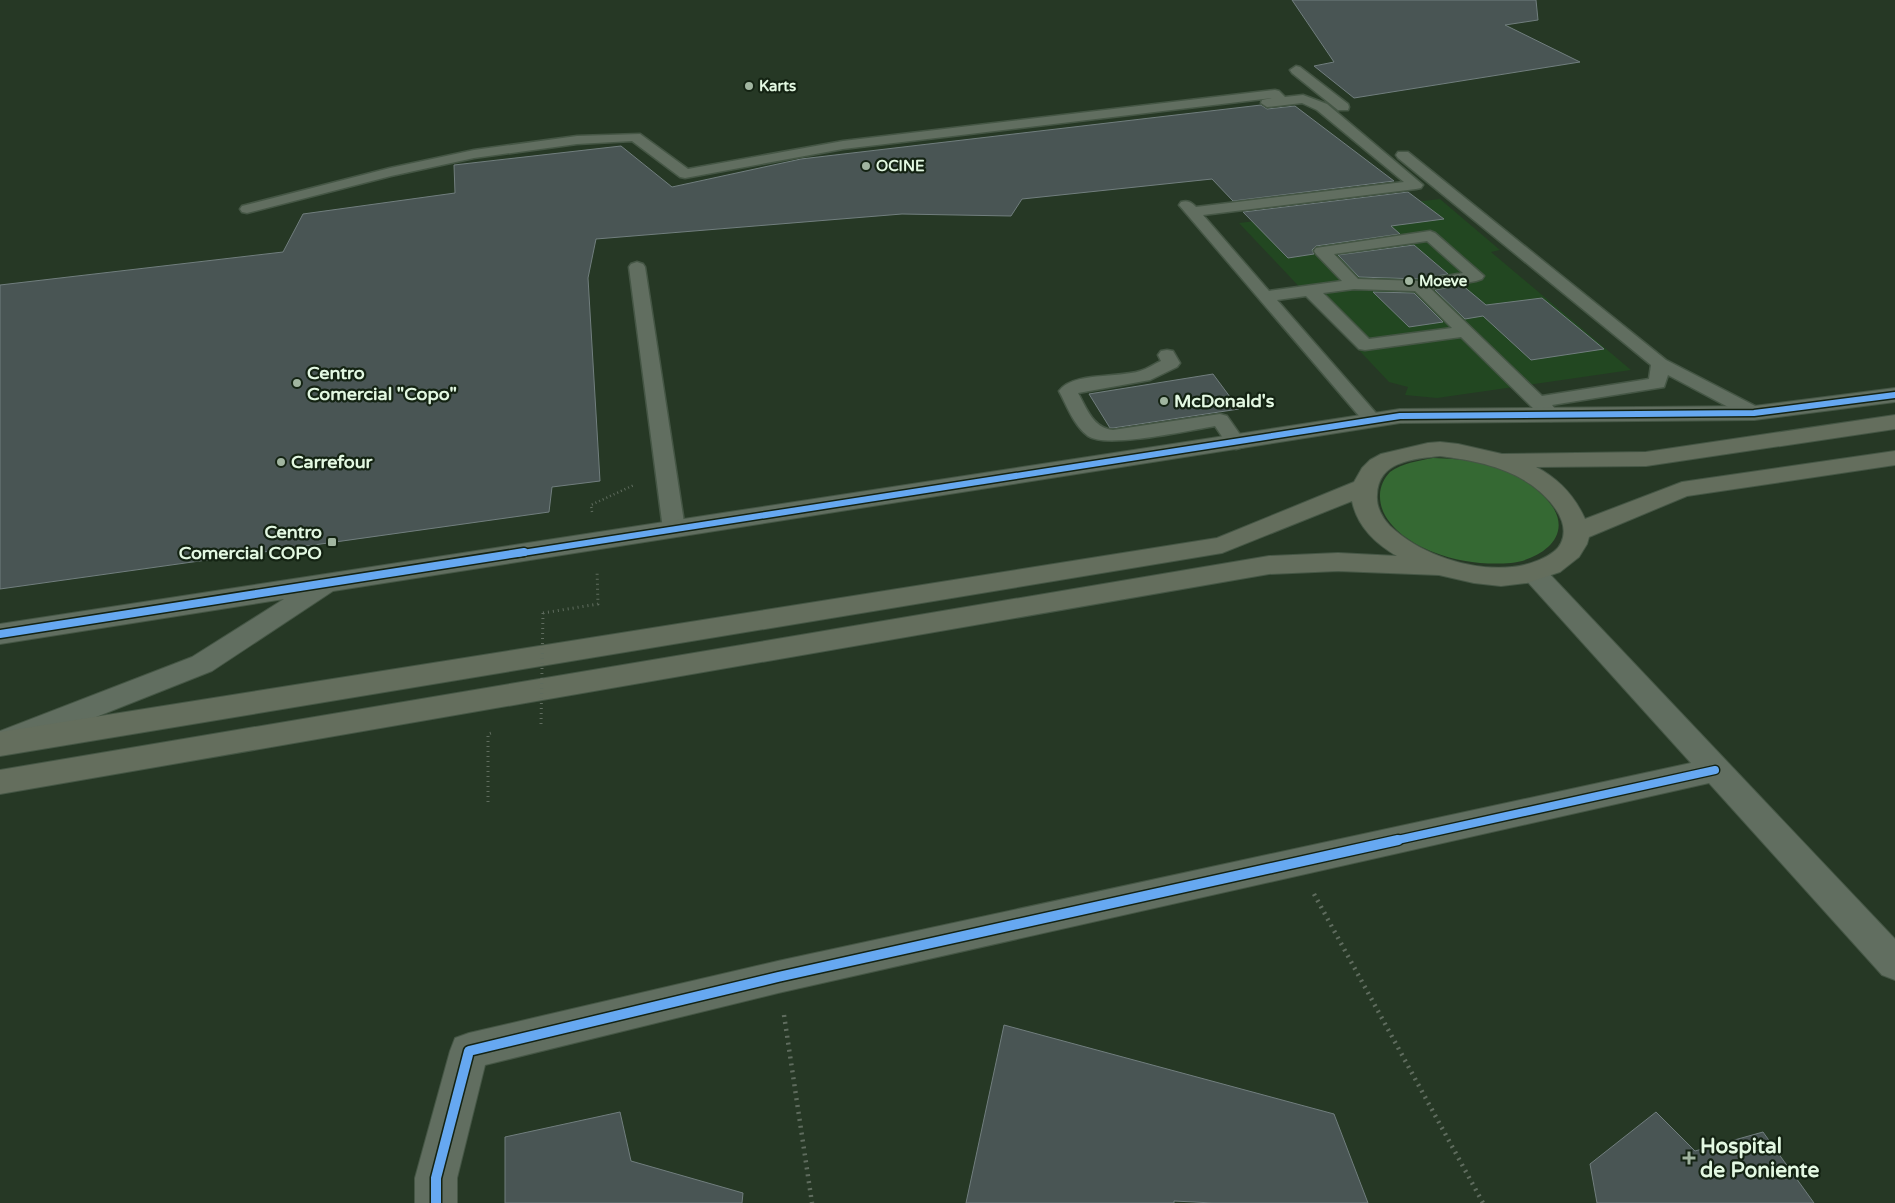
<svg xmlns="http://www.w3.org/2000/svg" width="1895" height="1203" font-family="'Varela Round',sans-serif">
<rect width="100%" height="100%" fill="#263825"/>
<!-- built -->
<path fill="#224721" d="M1440 199 1500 250 1491 252 1631 370 1437 398 1405 395 1408 387 1389 382 1239 223Z"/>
<!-- green -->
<path fill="#356933" d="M1433 458C1463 459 1494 462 1520 478 1533 486 1546 496 1554 509 1571 539 1538 560 1511 563 1485 565 1458 562 1433 552 1410 543 1379 523 1380 495 1380 487 1384 478 1390 472 1402 463 1418 461 1433 458Z"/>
<!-- building -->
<path fill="#495554" stroke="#717e7e" d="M1292 0H1536L1538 20 1505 25 1580 62 1354 98 1314 66 1334 62Z
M1261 105 1267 109 1295 106 1394 181 1233 201 1212 179 1022 199 1011 216 902 214 596 239 588 278 600 481 552 487 549 512 0 589V285L283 252 303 214 455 193 454 165 621 146 672 187 801 159Z
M1408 192 1444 219 1391 226 1400 234 1316 246 1312 250 1314 254 1288 258 1243 212Z
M1414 245 1448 274 1419 279 1359 277 1338 255Z
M1462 285 1486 305 1542 298 1604 349 1531 360 1483 316 1465 319 1435 290Z
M1373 292 1414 293 1443 322 1409 327Z
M1213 374 1239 409 1113 428H1110L1089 394Z
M1004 1025 1334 1114 1368 1203H1213L1174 1201V1203H966Z
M620 1112 631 1161 743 1193 742 1203H505V1137Z
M1656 1112 1695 1151 1763 1132 1814 1203H1597L1590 1164Z"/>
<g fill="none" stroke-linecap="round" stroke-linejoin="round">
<!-- lane casing -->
<g stroke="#455645" stroke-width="3">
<path id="lane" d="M1296 66 1300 67 1348 104 1349 107 1348 110H1338L1292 73 1290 70Z
M1275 90 1279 91 1285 97 1303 95 1327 104 1423 185 1421 188 1416 189 1203 215 1269 291 1342 281 1316 254 1314 251 1316 248 1430 231 1435 233 1484 276 1482 279 1476 281 1431 289 1542 396 1649 379 1651 365 1398 158 1396 155 1398 152H1408L1666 360 1761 409 1763 413 1761 417 1754 419 1747 417 1668 375 1664 387 1552 405 1560 415 1558 419 1551 421 1544 419 1461 337 1365 350 1359 349 1306 296 1277 300 1382 420 1380 424 1373 426 1366 424 1179 205 1181 202C1188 200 1191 202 1196 207L1404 182 1317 110 1302 103 1267 107 1261 103 1262 100 1272 98 843 149 685 178 680 177 632 141 577 144 474 158 391 176 247 213 242 212 240 209 242 206 390 168 474 150 577 136 640 134 688 169 843 141ZM1427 241 1463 273 1419 281 1358 279 1334 254ZM1354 289 1415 291 1452 328 1369 339 1323 293Z
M637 262 643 264 645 267 685 529 681 534 674 536 667 534 663 529 629 267 631 264Z
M1167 350 1173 351 1180 363 1177 367 1150 380 1078 393C1087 409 1093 428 1113 430L1220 414 1227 416 1246 443 1243 447 1236 449 1229 447 1215 426C1191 430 1106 449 1088 436 1074 426 1067 406 1059 391 1072 372 1119 378 1140 371 1147 369 1154 364 1161 361L1158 355 1161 351Z"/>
</g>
<!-- street casing -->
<g stroke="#455645" stroke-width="2">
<path id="street" d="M1895 388V402L1754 420 1400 423 333 591 212 671 0 755V731L192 657 284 599 0 644V624L1400 409 1754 406Z
M1534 564 1543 567 1895 939V980L1882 975 1709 783 778 993 485 1065 457 1178V1203H415V1178L450 1051 455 1038 469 1033 778 961 1691 763 1525 579 1521 573 1525 567Z"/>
</g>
<!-- secondary casing -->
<g stroke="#455645" stroke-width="2">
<path id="secondary" d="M1895 415V429L1646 466 1536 467C1559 479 1574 495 1585 519L1682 482 1895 451V465L1687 496 1589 537 1587 544 1579 557 1560 572 1527 583 1501 586 1474 583 1439 575 1338 571 1269 574 0 794V770L1269 556 1338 553 1397 556C1376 544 1357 526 1352 501L1222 553 0 756V732L1217 538 1354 482 1362 468 1370 460 1381 454 1428 443 1440 442 1458 444 1502 454 1646 452ZM1440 456C1471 460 1504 466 1530 484 1546 495 1572 520 1561 543 1555 557 1526 566 1512 567 1470 571 1421 555 1390 526 1382 518 1376 506 1377 495 1378 461 1413 459 1440 456Z"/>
</g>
<!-- path-far2 -->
<path stroke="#5f6c5e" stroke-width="2.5" stroke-dasharray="1 3" stroke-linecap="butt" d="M592 512 591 505 634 485"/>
<!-- path-far1 -->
<path stroke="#5f6c5e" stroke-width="3" stroke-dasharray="1 4" stroke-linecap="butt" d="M543 613 598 604 597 570
M488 802V734L491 733"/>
<!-- path -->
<path stroke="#5f6c5e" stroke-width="4.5" stroke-dasharray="2 5" stroke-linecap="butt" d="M1314 894 1483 1203
M784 1015 812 1203"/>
<!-- lane -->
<use href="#lane" fill="#616e60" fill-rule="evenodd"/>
<!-- street -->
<use href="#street" fill="#616e60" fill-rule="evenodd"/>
<!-- secondary -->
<use href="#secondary" fill="#646e5d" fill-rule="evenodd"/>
<!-- path-bridge -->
<path stroke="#5f6c5e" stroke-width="3" stroke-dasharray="1 4" stroke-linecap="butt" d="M541 724 543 613"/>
<!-- cycleway-far2 casing -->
<g stroke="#142313" stroke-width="9">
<path id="cycleway-far2" d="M516 554 1400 416 1754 413 1895 395"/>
</g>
<!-- cycleway-far1 casing -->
<g stroke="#142313" stroke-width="11">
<path id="cycleway-far1" d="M0 634 524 552
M1393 841 1715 770"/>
</g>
<!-- cycleway casing -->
<g stroke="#142313" stroke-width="13">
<path id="cycleway" d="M436 1203V1178L469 1051 778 977 1398 840"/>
</g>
<!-- cycleway-far2 -->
<use href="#cycleway-far2" stroke="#66a8f1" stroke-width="6"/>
<!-- cycleway-far1 -->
<use href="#cycleway-far1" stroke="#66a8f1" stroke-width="8"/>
<!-- cycleway -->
<use href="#cycleway" stroke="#66a8f1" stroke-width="10"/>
</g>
<!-- markers -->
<g fill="#a1b5a0" stroke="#142313" stroke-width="2">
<circle cx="749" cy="86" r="5"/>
<circle cx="866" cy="166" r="5"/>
<circle cx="1409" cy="281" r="5"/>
<circle cx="297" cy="383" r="5"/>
<circle cx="1164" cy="401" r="5"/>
<circle cx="281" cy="462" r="5"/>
<rect x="327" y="537" width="10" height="10" rx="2.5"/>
<path d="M1686.5 1150.5h5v5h5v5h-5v5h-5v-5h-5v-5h5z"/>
</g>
<g text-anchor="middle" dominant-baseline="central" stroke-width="4.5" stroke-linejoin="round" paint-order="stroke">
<!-- far-poi labels -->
<g font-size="15" font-weight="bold" fill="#e3f8e2" stroke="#142313" text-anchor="start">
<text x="759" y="86">Karts</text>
<text x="876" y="166">OCINE</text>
<text x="1419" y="281">Moeve</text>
</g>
<!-- poi labels -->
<g font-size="18" font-weight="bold" fill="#e3f8e2" stroke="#142313" text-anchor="start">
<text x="307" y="373">Centro<tspan x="307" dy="21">Comercial "Copo"</tspan></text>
<text x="1174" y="401">McDonald's</text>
<text x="291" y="462">Carrefour</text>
<text x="322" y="532" text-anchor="end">Centro<tspan x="322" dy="21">Comercial COPO</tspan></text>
</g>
<!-- near-poi labels -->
<g font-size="21" font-weight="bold" fill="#e3f8e2" stroke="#142313" text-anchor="start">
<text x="1700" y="1146">Hospital<tspan x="1700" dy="24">de Poniente</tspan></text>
</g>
</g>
</svg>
